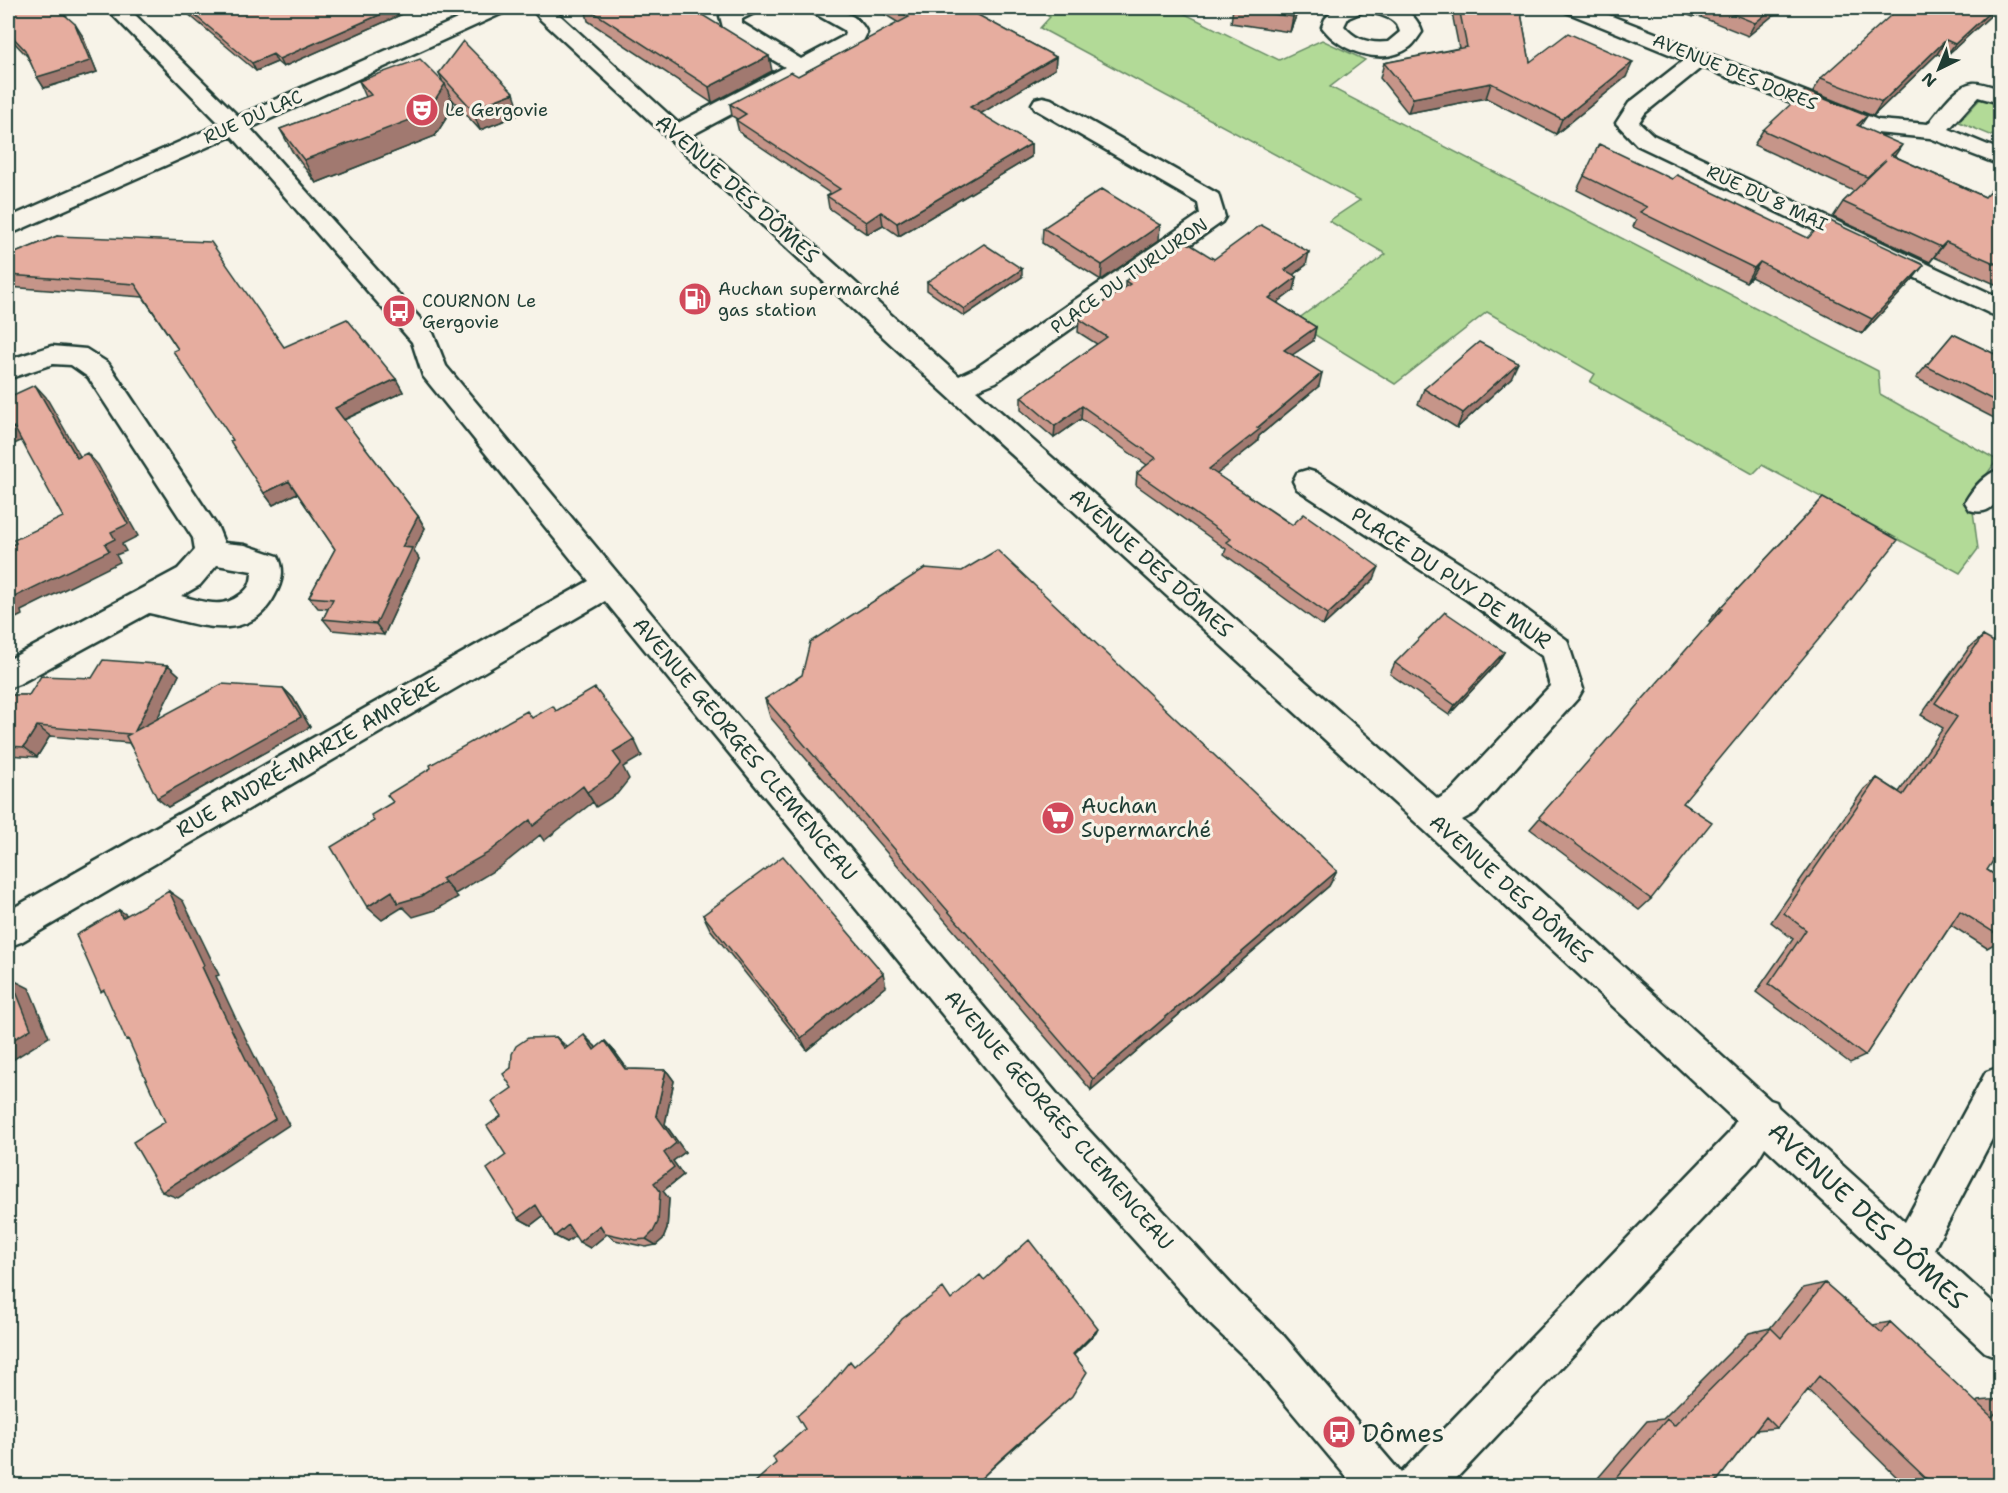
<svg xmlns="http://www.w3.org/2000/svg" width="2008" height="1493" font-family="'Shantell Sans',sans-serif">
<rect width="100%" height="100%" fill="#f7f3e8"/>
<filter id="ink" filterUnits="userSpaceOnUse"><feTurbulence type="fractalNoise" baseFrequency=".0167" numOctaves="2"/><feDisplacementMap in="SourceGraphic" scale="12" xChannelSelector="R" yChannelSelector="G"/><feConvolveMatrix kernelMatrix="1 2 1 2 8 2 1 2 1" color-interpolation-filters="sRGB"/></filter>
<g filter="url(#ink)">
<!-- green -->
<path fill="#b2da97" stroke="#688c66" stroke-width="1.5" d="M1034 8H1173L1279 60 1322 40 1365 60 1330 87 1878 371 1880 394 1997 460 1971 496 1978 549 1960 573 1762 465 1753 474 1590 382 1595 374 1487 312 1395 384 1294 322 1386 254 1329 221 1360 200 1040 28 1050 17Z
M1981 98 2000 105V139L1959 122Z"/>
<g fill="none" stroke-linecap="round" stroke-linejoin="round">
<!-- minor casing -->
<g stroke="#1f3d34" stroke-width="5">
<path id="minor" d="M106 8H128L238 116 482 8H508L505 12 250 128 433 333 446 366 663 628 1081 1122 1239 1293 1282 1334 1401 1473 1728 1134 1736 1121 1423 829 920 371 541 20 531 8H552L678 123 785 67 724 31 720 16C729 4 746 8 759 8L756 12 742 19V23L801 59 844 36 845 33 844 30 812 12 809 8C831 8 857 10 867 33L861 45 692 135 959 376 976 368 1200 214 1198 203 1035 109 1032 104 1035 99 1043 97 1051 99 1218 194 1225 217 1222 222 996 382 976 390 1438 799 1451 791 1550 686 1542 656 1467 600 1297 489 1293 481 1297 473 1307 470 1317 473 1489 582 1567 640 1583 689 1578 698 1475 813 1462 820 1770 1100 1776 1102 1778 1107 1905 1222 1986 1072 2000 1067V1124L1934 1249 2000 1309V1358L1985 1352 1765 1147 1756 1162 1449 1486H1354L1252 1364 1209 1323 1053 1150 605 601 21 942 8 947V911L589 581 423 376 412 342 232 136 8 235V218L220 124Z
M1335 8H1365L1362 12 1348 18 1344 26C1355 40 1371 44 1388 42L1400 32C1396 17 1383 16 1370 12L1367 8C1391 8 1413 4 1422 32 1418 37 1415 43 1410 47 1383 67 1340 52 1322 27L1325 19Z
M1562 8H1591L1878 120 1928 124C1939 111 1955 85 1973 83 1981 82 1992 87 2000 89V103L1978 97 1949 129 2000 150V165L1930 138 1866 132 1702 67 1645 113 1639 122 1653 135 2000 298V317L1991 314 1637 145 1616 123 1629 103 1684 60 1566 12Z
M52 346 86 349 108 363 218 528 224 543 245 545 278 556C285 570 282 582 275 595 248 647 194 623 149 613L19 684 8 688V660L178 569 195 550 193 538 88 377 71 365 53 364 8 379V360ZM217 565 252 571C252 582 250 588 240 595 221 610 203 601 181 596L200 585Z
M2000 469V498C1990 510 1985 514 1970 510L1965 502C1973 488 1985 474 2000 469Z"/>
</g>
<!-- minor -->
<use href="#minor" fill="#f7f3e8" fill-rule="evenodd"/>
</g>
<!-- wall -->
<path fill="#c69589" stroke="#1f3d34" stroke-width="1.5" d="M8 8 82 35 97 72 44 88 27 56 8 36Z
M181 8H416L283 67 277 62 256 71Z
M585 8H691L772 71 712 103 588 21Z
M874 8H965L1056 57 1055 69 980 114 1031 144V157L899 236 883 225 867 234 829 208 827 196 831 194 739 132 736 120 737 119 732 116 730 104 798 76 899 23Z
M1233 8H1299L1290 32 1231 23Z
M1454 8H1520L1530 62 1626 77 1556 134 1486 98 1408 113 1380 78 1384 63 1459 48 1452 13Z
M1670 8H1782L1748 36 1696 15 1693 17Z
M1999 8 1945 57 1937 54 1873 116 1813 92 1821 78Z
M439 73 521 114 480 130 451 98 454 106 435 136 316 183 292 151 280 129 366 97 359 81 442 80Z
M1860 126 1894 156 1985 197 2001 191V278L1995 284 1934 257 1930 262 1833 217 1843 202 1854 191 1754 145 1763 130Z
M1584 176 1808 238 1913 279 1862 334 1751 277 1746 282 1633 227 1636 220 1577 190Z
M1043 228 1159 240 1101 280 1042 243Z
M57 236 284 347 396 379 403 392 344 420 418 516 425 528 414 550 419 559 384 635 332 630 323 619 328 609 318 608 309 597 335 549 297 493 273 505 264 493 233 440 178 349 143 297 8 287V256Z
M1214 259 1306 265 1293 275 1297 277 1294 290 1277 303 1316 327 1313 341 1292 355 1319 386 1259 436 1257 442 1216 474 1374 579 1323 626 1224 554 1226 549 1136 485 1137 473 1147 465 1081 419 1054 438 1021 410V397L1097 344 1078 332 1079 319 1125 287V281Z
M1022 277 964 316 927 290V282Z
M1953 334 2001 357V410L1994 418 1916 378Z
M1511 378 1457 428 1418 404 1424 389Z
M1823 498 1683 803 1651 899 1639 910 1530 829 1711 622 1709 621 1720 608Z
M1983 636 1987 870 2001 879V940L1987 948 1951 925 1865 1056 1850 1063 1756 992 1793 939 1771 922 1864 789 1877 778 1899 792 1943 728 1921 715 1969 648Z
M1504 652 1498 662 1449 715 1390 674 1395 663Z
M168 665 179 675 157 719 283 688 293 698 310 727 168 807 129 743 50 736 37 757 8 755V695H29L92 678Z
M765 699 1337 871 1329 886 1091 1090 770 717Z
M703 915 886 986 807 1050 710 929Z
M556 1037 567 1047 595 1046 596 1048 605 1041 615 1052 627 1069 666 1070 674 1081 665 1124 685 1152 673 1161 683 1175 663 1191 669 1199 667 1229 663 1239 656 1245 646 1247 615 1240 607 1234 590 1248 575 1236 567 1242 555 1236 543 1216 531 1225 518 1218 506 1155 501 1116 512 1088 511 1068Z
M1825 1283 1873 1325 1890 1322 1976 1403 1978 1401 2001 1399V1485H1905L1808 1390 1777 1428 1756 1430 1714 1485H1592L1647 1421 1663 1419 1749 1333 1770 1328 1803 1288Z"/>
<!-- shaded-wall -->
<path fill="#a1796f" stroke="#1f3d34" stroke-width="1.5" d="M395 8H416L283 67 279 59Z
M1297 8H1299L1290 32 1293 17Z
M1698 8H1699L1696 15 1693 17Z
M1773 8H1782L1748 36 1755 23Z
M1994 8H1999L1945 57 1955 44Z
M75 24 82 35 97 72 44 88 37 77Z
M1946 40 1937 54 1873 116 1882 102Z
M273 54 277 62 256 71 252 63Z
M769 56 772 71 712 103 709 87Z
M1056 57 1055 69 970 120V107Z
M1633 62 1626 77 1556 134 1562 119Z
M1491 83 1486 98 1408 113 1413 98Z
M445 84 454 106 435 136 316 183 304 160Z
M514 93 521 114 480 130 472 109Z
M1867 116 1857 131V125Z
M1031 144V157L899 236 897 223Z
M1902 145 1892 160 1891 155Z
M881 212 883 225 867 234 866 222Z
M1160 225 1159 240 1101 280 1102 265Z
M1946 242 1930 262 1941 247Z
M1309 252 1306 265 1282 283 1285 270Z
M1760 262 1751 277 1746 282 1754 268Z
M1924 265 1913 279 1862 334 1872 319Z
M1022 269V277L964 316V309Z
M1297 277 1294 290 1266 311 1269 298Z
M1316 327 1313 341 1280 363 1284 350Z
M1518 363 1511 378 1457 428 1463 413Z
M1322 373 1319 386 1259 436 1257 442 1207 482 1209 469Z
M396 379 403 392 343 420 335 408Z
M35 385 46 397 88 470 77 458Z
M8 386 21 408 11 396 8 391Z
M1082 406 1081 419 1054 438 1055 426Z
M14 427 25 439 8 447V430Z
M87 453 98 465 138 536 122 544 126 551 116 555 120 562 21 611 22 615 8 622V600L105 544 111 532Z
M289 481 297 493 273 505 264 493Z
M418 516 425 528 414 550 419 559 384 635 376 624 402 547Z
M1379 567 1374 579 1323 626 1328 614Z
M1504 652 1498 662 1449 715 1455 705Z
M168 665 179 675 146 741 135 731Z
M283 688 293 698 310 727 168 807 157 798Z
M37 726 50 736 37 757 24 747Z
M634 739 642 756 623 767 629 779 617 794 596 807 587 792 613 752Z
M583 786 593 802 544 841 540 835 500 867 455 894 442 879 530 820Z
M1337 871 1329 886 1091 1090 1093 1079Z
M445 882 458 897 436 910 413 917 403 907 382 920 367 907 392 891Z
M169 891 183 901 219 975 216 976 237 1021 289 1125 178 1198 162 1192 223 1012 202 967Z
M119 910 135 920 122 918Z
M883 973 886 986 807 1050 801 1038Z
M11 979 29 988 49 1037 8 1063V1043Z
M584 1035 595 1046 604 1060 594 1050Z
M556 1037 568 1048 565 1049Z
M605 1041 615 1052 635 1079 625 1069Z
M666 1070 674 1081 665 1124 685 1152 673 1161 683 1175 663 1191 669 1199 667 1229 663 1239 656 1245 646 1239 654 1183 664 1153 656 1115Z
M536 1205 548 1212 531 1225 518 1218Z
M568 1225 580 1232 567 1242 555 1236Z
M600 1225 605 1233 607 1234 590 1248 579 1242Z
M1098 1329 1096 1333 1071 1358 1073 1354Z
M1072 1396 1000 1461 974 1485 1000 1460Z"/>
<!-- building -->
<path fill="#e6ad9f" stroke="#1f3d34" stroke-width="1.5" d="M8 8H57L75 24 90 61 37 77 25 50 8 32Z
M186 8H395L279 59 273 54 252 63Z
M587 8H691L769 56 709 87Z
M893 8H965L1056 57 970 107 1031 144 897 223 881 212 866 222 827 196 840 189 736 120 746 114 730 104 791 72 798 76 909 17Z
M1233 8H1297L1293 17Z
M1459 8H1520L1530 62 1568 33 1633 62 1562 119 1491 83 1413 98 1384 63 1467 47Z
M1718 8H1773L1755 23Z
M1899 8H1994L1955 44 1946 40 1882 102 1821 78Z
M463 41 514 93 472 109 439 73Z
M420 59 445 84 426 114 304 160 280 129 371 95 359 81Z
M1805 91 1867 116 1857 125 1902 145 1891 155 1985 197 1993 188 2001 191V266L1946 242 1941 247 1843 202 1886 160 1867 177 1763 130Z
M1599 144 1672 179 1677 175 1808 238 1826 219 1924 265 1872 319 1760 262 1754 268 1640 212 1647 207 1584 176Z
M1102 189 1160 225 1102 265 1043 228Z
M1261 225 1309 252 1285 270 1297 277 1269 298 1316 327 1284 350 1322 373 1257 428 1260 429 1209 469 1292 525 1304 514 1379 567 1328 614 1227 542 1231 539 1137 473 1156 458 1082 406 1055 426 1021 397 1107 337 1079 319 1130 284 1125 281 1183 240 1214 259Z
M57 236 211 242 284 347 347 319 396 379 335 408 418 516 402 547 412 548 376 624 323 619 333 599 309 597 335 549 289 481 264 493 230 441 233 440 173 351 178 349 135 284 8 275V256Z
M984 244 1022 269 964 309 927 282Z
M1953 334 2001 357V404L1926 366Z
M1479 342 1518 363 1463 413 1424 389Z
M35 385 77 458 87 453 128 524 111 532 115 539 105 544 109 551 8 600 10 604 8 605V547L16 543 14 540 63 517 14 427 8 430V391L11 396Z
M1823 498 1898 540 1838 616 1683 803 1712 822 1651 899 1539 817 1722 609 1720 608Z
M997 550 1337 871 1093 1079 765 699 802 675 810 642 925 568 962 571Z
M1445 612 1504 652 1455 705 1395 663Z
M1983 636 2001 646V849L1987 870 2001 879V937L1960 911 1865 1056 1769 984 1806 930 1784 913 1877 778 1903 795 1957 717 1935 703Z
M103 660 168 665 135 731 222 684 283 688 301 717 157 798 126 736 130 734 37 726 24 747 8 746V695H29L41 676 92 678Z
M595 688 634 739 613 752 621 763 608 778 587 792 583 786 533 826 530 820 488 853 442 879 445 882 422 896 398 903 392 891 367 907 331 847 374 821 371 815 393 802 387 795 431 768 430 765 527 711 532 718 553 706 556 711Z
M783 856 883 973 801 1038 703 915Z
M169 891 204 965 202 967 223 1012 275 1119 162 1192 133 1142 165 1122 128 1039 126 1040 104 990 101 992 76 935 119 910 122 918Z
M11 979 31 1029 8 1043V981Z
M584 1035 594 1050 605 1041 625 1069 666 1070 656 1115 676 1143 664 1153 674 1167 654 1183 660 1191 658 1222 653 1232 646 1239 636 1240 605 1233 600 1225 579 1242 568 1225 555 1236 536 1205 518 1218 487 1169 506 1155 487 1126 501 1116 492 1102 512 1088 503 1074 511 1068 512 1054 516 1046 528 1038 556 1037 565 1049Z
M1029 1240 1098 1329 1073 1354 1087 1372 1072 1396 1000 1460 974 1485H752L776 1463 773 1457 805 1429 797 1416 824 1392 850 1361 854 1366 889 1335 902 1319 943 1288 951 1300 980 1275 984 1280Z
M1825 1283 1882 1333 1890 1322 1992 1417 2001 1407V1485H1933L1819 1376 1777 1428 1766 1417 1714 1485H1610L1667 1419 1674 1426 1771 1328 1781 1338Z"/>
</g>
<!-- icons -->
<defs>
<g id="theatre-disc" transform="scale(1.725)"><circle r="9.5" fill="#d1495b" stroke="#f7f3e8"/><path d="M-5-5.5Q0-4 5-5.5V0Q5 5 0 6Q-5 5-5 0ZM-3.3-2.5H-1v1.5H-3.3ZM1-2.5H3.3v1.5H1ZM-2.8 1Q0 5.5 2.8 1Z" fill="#fff"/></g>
<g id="fuel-disc" transform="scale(1.725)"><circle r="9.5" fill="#d1495b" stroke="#f7f3e8"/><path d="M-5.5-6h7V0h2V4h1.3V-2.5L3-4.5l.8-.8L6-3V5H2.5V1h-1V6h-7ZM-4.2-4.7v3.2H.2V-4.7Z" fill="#fff"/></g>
<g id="bus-disc" transform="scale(1.725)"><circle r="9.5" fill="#d1495b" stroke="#f7f3e8"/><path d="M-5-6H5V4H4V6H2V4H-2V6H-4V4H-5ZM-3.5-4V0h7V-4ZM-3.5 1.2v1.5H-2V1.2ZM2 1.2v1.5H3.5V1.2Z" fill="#fff"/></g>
<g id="supermarket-disc" transform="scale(1.725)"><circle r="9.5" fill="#d1495b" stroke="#f7f3e8"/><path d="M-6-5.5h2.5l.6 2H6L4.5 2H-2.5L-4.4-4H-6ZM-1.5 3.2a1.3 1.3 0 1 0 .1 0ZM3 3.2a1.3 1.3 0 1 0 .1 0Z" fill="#fff"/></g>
</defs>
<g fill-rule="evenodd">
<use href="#theatre-disc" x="422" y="110"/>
<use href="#fuel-disc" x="695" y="299"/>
<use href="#bus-disc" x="399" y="311"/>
<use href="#supermarket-disc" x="1058" y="818"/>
<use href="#bus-disc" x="1339" y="1432"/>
</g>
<g text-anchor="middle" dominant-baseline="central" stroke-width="6" stroke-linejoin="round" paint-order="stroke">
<!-- far-street labels -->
<g font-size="18" fill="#1f3d34" stroke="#f7f3e8">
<text transform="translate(1735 72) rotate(22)">AVENUE DES DORES</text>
<text transform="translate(253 117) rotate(-24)">RUE DU LAC</text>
<text transform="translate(1767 198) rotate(25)">RUE DU 8 MAI</text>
<text transform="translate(1129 276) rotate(-35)">PLACE DU TURLURON</text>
</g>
<!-- far-poi labels -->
<g font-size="18" fill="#1f3d34" stroke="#f7f3e8" text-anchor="start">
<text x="445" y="110">Le Gergovie</text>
<text x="718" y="289">Auchan supermarché<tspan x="718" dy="21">gas station</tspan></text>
<text x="422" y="301">COURNON Le<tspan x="422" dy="21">Gergovie</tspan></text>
</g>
<!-- street labels -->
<g font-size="21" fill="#1f3d34" stroke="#f7f3e8">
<text transform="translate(737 189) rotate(42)">AVENUE DES DÔMES</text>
<text transform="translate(1151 563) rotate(42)">AVENUE DES DÔMES</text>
<text transform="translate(1451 578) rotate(34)">PLACE DU PUY DE MUR</text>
<text transform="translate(745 749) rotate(50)">AVENUE GEORGES CLEMENCEAU</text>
<text transform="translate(308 757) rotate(-30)">RUE ANDRÉ-MARIE AMPÈRE</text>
<text transform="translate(1511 889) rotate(42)">AVENUE DES DÔMES</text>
<text transform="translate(1059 1120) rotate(49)">AVENUE GEORGES CLEMENCEAU</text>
</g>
<!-- poi labels -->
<g font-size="21" fill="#1f3d34" stroke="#f7f3e8" text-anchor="start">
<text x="1081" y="806">Auchan<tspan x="1081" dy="24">Supermarché</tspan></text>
</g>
<!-- near-street labels -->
<g font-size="26" fill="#1f3d34" stroke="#f7f3e8">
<text transform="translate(1868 1215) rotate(43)">AVENUE DES DÔMES</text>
</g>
<!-- near-poi labels -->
<g font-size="26" fill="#1f3d34" stroke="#f7f3e8" text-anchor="start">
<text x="1362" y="1432">Dômes</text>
</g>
</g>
<!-- margin -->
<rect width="2008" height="1493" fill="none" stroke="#f7f3e8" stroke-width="30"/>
<rect x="15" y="15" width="1978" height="1463" fill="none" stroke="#1f3d34" stroke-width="2" filter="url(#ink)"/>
<!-- north arrow -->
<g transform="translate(1939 69) rotate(223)" stroke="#f7f3e8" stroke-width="4.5" paint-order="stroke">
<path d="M0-4.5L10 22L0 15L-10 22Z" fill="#1f3d34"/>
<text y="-9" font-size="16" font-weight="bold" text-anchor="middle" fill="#1f3d34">N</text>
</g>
</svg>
